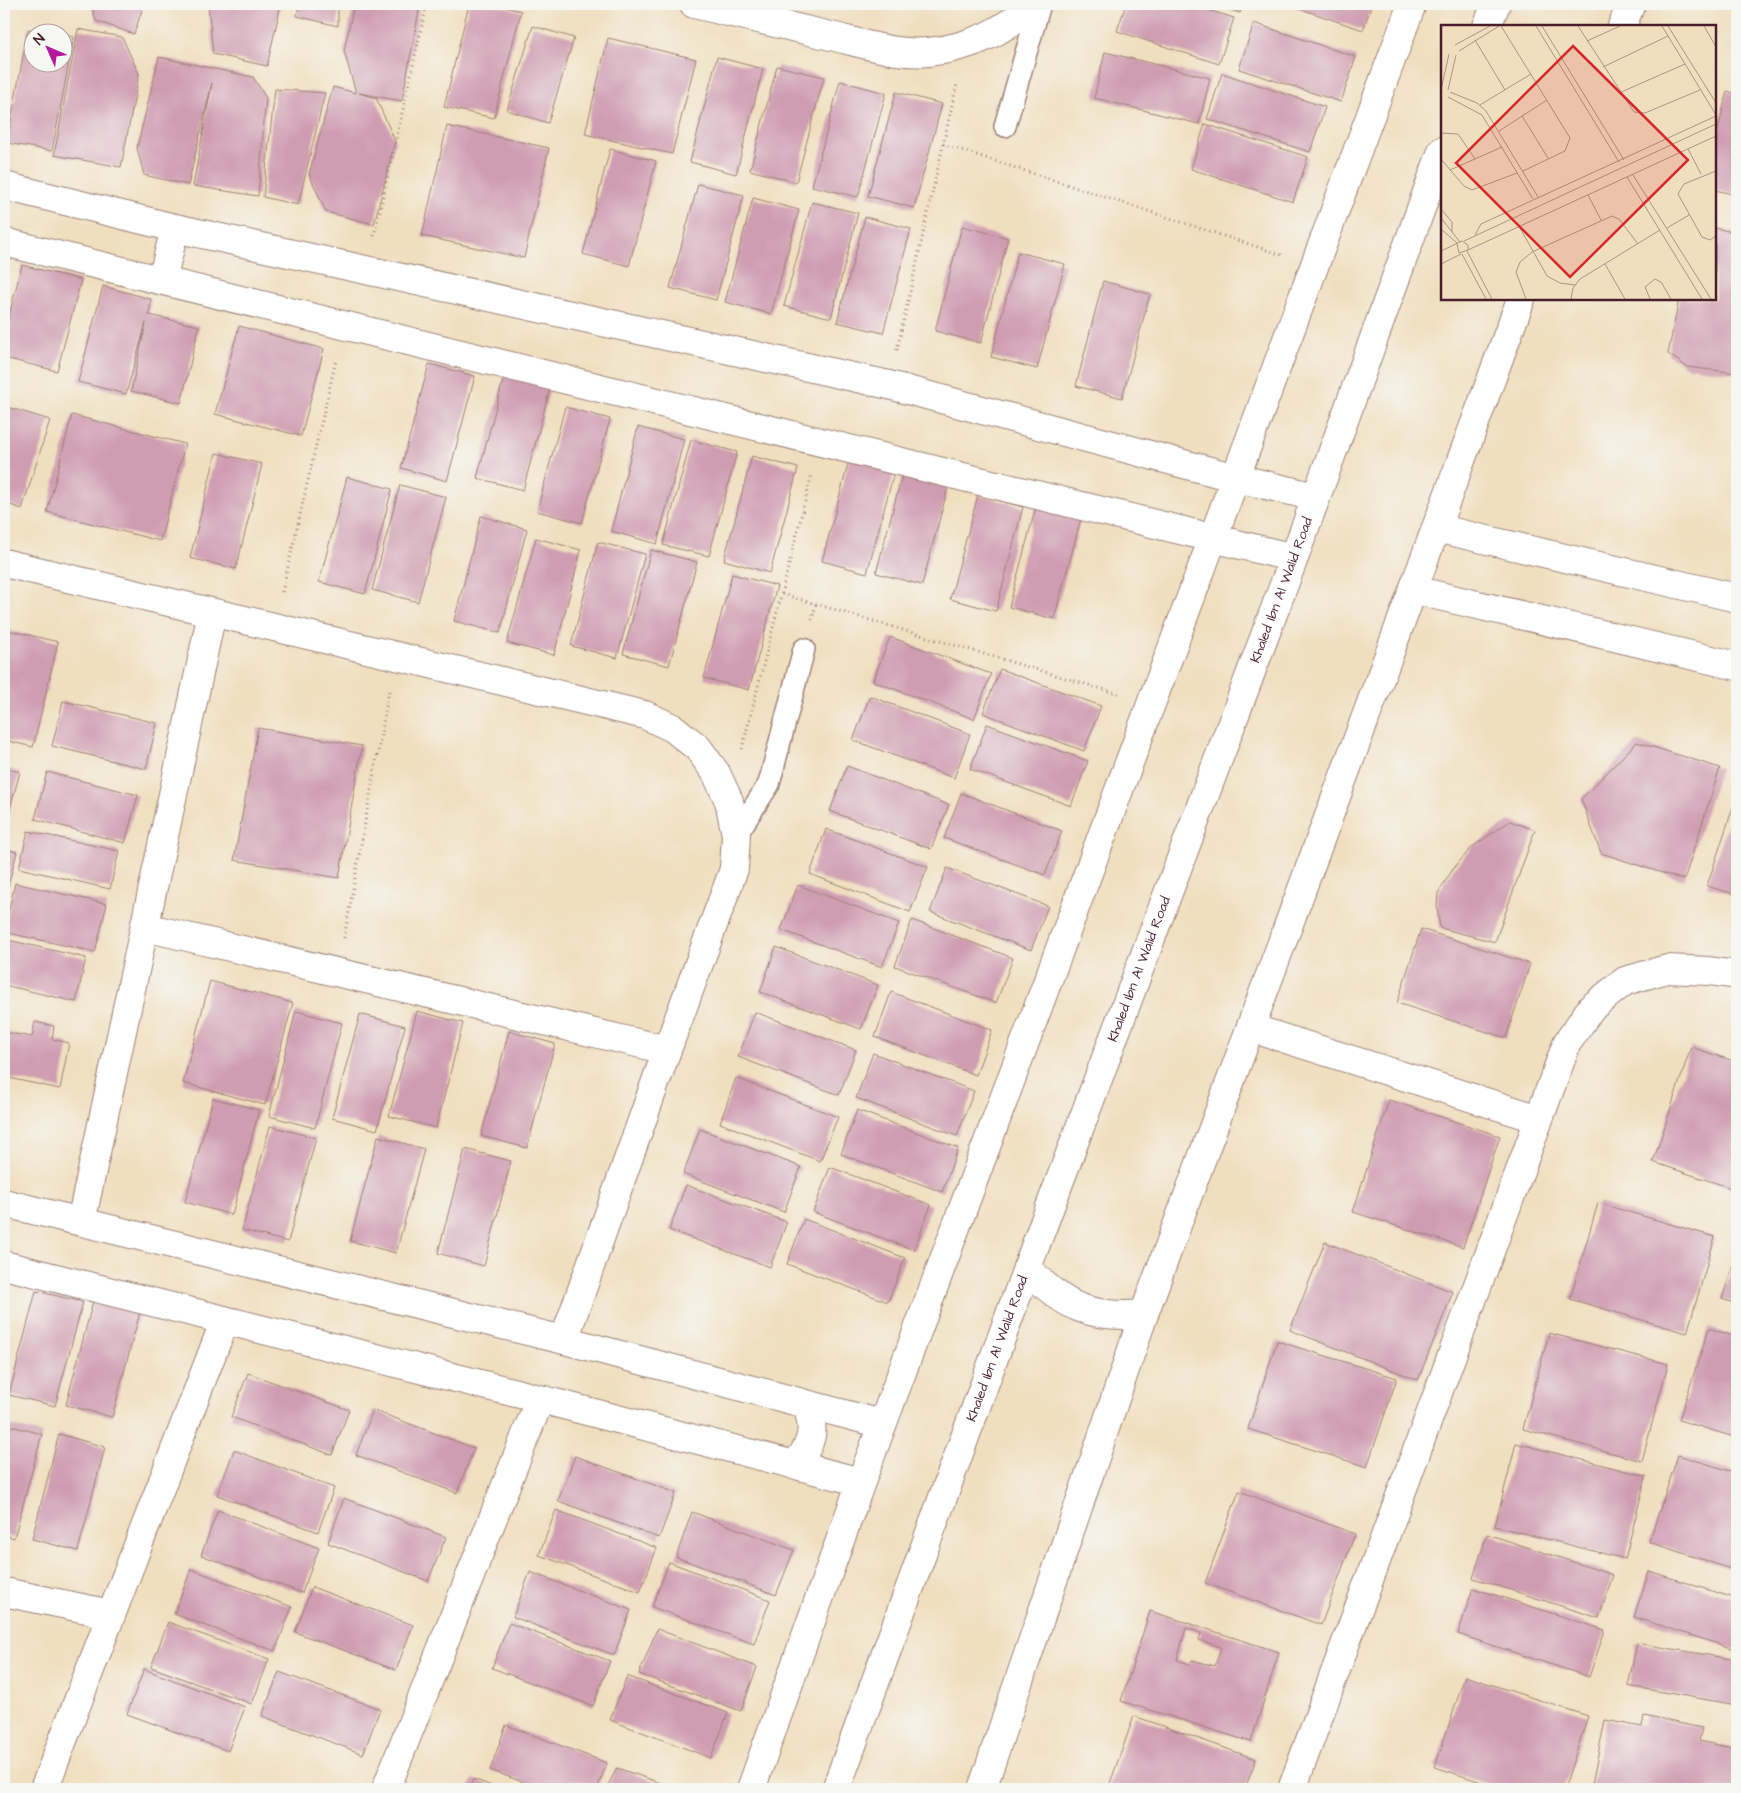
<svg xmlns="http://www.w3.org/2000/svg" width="1741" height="1793" font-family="'Architects Daughter',sans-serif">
<rect width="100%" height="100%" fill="#f6f6f2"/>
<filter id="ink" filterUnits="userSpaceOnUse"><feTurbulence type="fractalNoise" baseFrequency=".02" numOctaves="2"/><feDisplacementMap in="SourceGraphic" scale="10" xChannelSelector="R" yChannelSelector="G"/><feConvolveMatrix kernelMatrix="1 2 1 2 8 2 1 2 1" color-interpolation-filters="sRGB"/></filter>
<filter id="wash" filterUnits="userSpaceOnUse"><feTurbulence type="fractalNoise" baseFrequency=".0096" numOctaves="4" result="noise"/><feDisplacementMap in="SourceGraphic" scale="20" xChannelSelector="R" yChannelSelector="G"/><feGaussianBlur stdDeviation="1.12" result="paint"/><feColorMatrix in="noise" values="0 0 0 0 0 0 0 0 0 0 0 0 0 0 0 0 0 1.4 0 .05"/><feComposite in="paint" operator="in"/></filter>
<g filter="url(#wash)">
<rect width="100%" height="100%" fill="#f0dfbf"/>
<g id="blocks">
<!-- building -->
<path fill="#cf9db1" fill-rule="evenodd" d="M91 4H144L134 34 96 21Z
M208 4H281L267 66 213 54Z
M299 4H338V26L297 16Z
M354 4H416L419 11 402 101 359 93 376 98 395 141 374 224 326 212 309 174 333 87 356 93 344 51Z
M469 4H491L521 11 494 118 444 107Z
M1126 4H1189L1234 18 1219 64 1117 31Z
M1212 4H1243L1240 13Z
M1286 4H1372L1363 30Z
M1254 23 1356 57 1341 102 1239 69Z
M533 26 574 38 548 123 507 110Z
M28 29 43 32H32V62H62V35L74 37 52 151 7 143Z
M78 29 122 37 139 74 121 167 54 155Z
M608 38 696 59 672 154 585 134Z
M1105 52 1210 78 1199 124 1094 98Z
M159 57 253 77 266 98 258 196 193 186 212 83 188 185 144 175 137 148Z
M717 57 763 69 736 174 690 162Z
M777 66 824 77 796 182 750 170Z
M1222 73 1325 107 1310 152 1207 119Z
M840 81 886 93 858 197 812 186Z
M275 89 325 93 298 205 263 197Z
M1727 91 1737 94V195L1715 190V144Z
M896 92 942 104 914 208 868 196Z
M1205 124 1308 157 1293 202 1191 169Z
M447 126 549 148 524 258 422 236Z
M610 149 656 161 629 266 583 254Z
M698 184 744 195 716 300 670 288Z
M753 198 799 210 771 314 725 302Z
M812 202 858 213 831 318 784 306Z
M865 217 911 229 883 333 837 322Z
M962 226 1008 238 981 343 935 331Z
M1715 228 1737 233V373L1687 367 1668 354 1679 299H1715Z
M1018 252 1065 264 1037 369 991 357Z
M22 265 81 280 57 371 4 358V335Z
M1103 281 1150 294 1122 398 1076 386Z
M103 286 151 299 149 315 199 326 181 403 131 391 146 323 126 394 78 382Z
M239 326 324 349 301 436 215 414Z
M429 364 475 376 447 481 401 468Z
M505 373 551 385 523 490 477 478Z
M4 406 50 420 22 509 4 503Z
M565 407 610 419 582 523 537 511Z
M72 415 185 444 160 541 47 512Z
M638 427 684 439 657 544 611 531Z
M691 440 737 452 709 556 663 545Z
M216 453 262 464 236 569 190 558Z
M752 456 798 468 770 573 724 560Z
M850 457 895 469 867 573 822 561Z
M904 468 950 480 922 585 876 573Z
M347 477 392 489 365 594 319 582Z
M400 485 446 497 418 602 372 590Z
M978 495 1023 507 996 611 950 599Z
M1037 503 1082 515 1054 619 1009 607Z
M481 516 527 529 500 633 454 621Z
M536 538 581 550 554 655 507 643Z
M598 542 645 554 617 658 571 646Z
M651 550 697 562 669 666 623 654Z
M732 574 777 586 749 690 704 678Z
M4 629 58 642 33 747 4 740Z
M890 637 991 674 974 719 873 681Z
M1000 669 1101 706 1084 751 983 713Z
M870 696 970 734 954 778 853 740Z
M63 701 157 723 146 769 52 746Z
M987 724 1088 761 1071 806 970 769Z
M258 728 362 746 339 878 234 860Z
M1637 742 1720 768 1684 880 1601 853 1581 799Z
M847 766 949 805 931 849 830 811Z
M4 768 20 772 4 830Z
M47 772 138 795 125 843 35 819Z
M961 793 1062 831 1045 875 944 838Z
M1737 795V895L1707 886Z
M1510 821 1535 830 1495 942 1440 928 1437 908 1438 893 1453 869 1472 847Z
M826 829 928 867 910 912 810 874Z
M28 831 119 851 110 889 19 868Z
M4 848 17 852 4 901Z
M947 868 1048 906 1031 950 930 912Z
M15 883 107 904 95 952 4 932Z
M798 885 899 923 882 967 781 930Z
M912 920 1013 958 996 1003 895 966Z
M1421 929 1530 964 1506 1038 1397 1003Z
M4 939 86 958 76 1002 4 985Z
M776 947 878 985 861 1029 760 992Z
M210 981 293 1003 265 1105 183 1083Z
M891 992 992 1030 976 1075 875 1037Z
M296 1011 342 1023 315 1128 269 1116Z
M417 1011 463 1023 436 1128 389 1116Z
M755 1012 856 1050 839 1095 738 1057Z
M360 1014 405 1026 377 1130 332 1118Z
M35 1022 54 1026 52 1039 69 1043 60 1089 4 1077V1032L32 1037Z
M509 1031 555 1044 527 1148 481 1136Z
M1691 1047 1737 1062V1190L1653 1162Z
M873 1053 974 1091 957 1136 856 1098Z
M736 1078 838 1117 820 1161 720 1123Z
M213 1098 259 1110 232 1215 185 1202Z
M1389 1100 1500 1136 1463 1247 1353 1212Z
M857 1110 958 1148 942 1192 841 1154Z
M270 1126 316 1138 288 1242 242 1230Z
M700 1129 801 1167 784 1212 683 1174Z
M378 1136 424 1149 396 1253 350 1241Z
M465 1149 511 1161 484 1266 438 1253Z
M830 1167 931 1205 914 1250 813 1212Z
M686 1185 787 1222 770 1267 669 1230Z
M1598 1203 1715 1237 1687 1333 1570 1299Z
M804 1219 905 1258 888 1302 787 1264Z
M1325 1242 1453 1292 1418 1380 1290 1330Z
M1737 1253V1304L1722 1299Z
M36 1291 83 1302 55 1406 9 1395Z
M93 1301 140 1312 112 1417 66 1405Z
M1709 1328 1737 1337V1438L1679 1420Z
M1549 1333 1668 1364 1642 1461 1523 1429Z
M1277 1341 1397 1378 1367 1467 1248 1429Z
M248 1373 349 1410 332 1455 231 1417Z
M373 1410 474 1448 457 1493 356 1455Z
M4 1424 42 1434 14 1538 4 1535Z
M59 1434 105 1447 78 1551 32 1539Z
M1516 1443 1646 1476 1625 1559 1495 1526Z
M234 1450 334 1488 318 1532 217 1495Z
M1678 1455 1737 1473V1571L1649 1542Z
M575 1456 676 1493 659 1538 558 1501Z
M1239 1491 1355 1534 1321 1625 1205 1583Z
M344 1498 446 1537 428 1581 328 1543Z
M218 1510 319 1548 302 1593 201 1555Z
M556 1510 657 1548 640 1592 539 1555Z
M692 1512 794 1550 776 1595 676 1557Z
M1487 1534 1613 1575 1599 1618 1473 1578Z
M669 1562 770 1600 754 1644 652 1607Z
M191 1569 292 1607 275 1651 174 1614Z
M1649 1571 1737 1599V1650L1634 1617Z
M530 1572 631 1610 614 1655 513 1617Z
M312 1587 413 1625 396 1670 295 1632Z
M1473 1588 1605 1630 1589 1677 1458 1634Z
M1150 1611 1279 1652 1251 1742 1121 1701ZM1186 1628 1201 1633 1199 1640 1221 1647 1215 1666 1192 1660 1190 1664 1177 1660Z
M168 1622 269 1659 252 1704 151 1667Z
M509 1623 610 1661 593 1706 492 1668Z
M657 1629 757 1667 741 1711 639 1674Z
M1637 1643 1737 1660V1705L1628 1686Z
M144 1669 245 1707 228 1751 127 1714Z
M279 1672 380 1709 363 1754 262 1716Z
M627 1676 728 1713 711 1758 610 1720Z
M1465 1676 1588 1716 1564 1789H1503L1435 1767Z
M1134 1716 1256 1759 1245 1789H1108Z
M1644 1716 1702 1728 1699 1741 1737 1749V1768L1733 1789H1591L1605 1720 1642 1727Z
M506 1725 607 1763 597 1789H542L490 1770Z
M617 1768 678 1789H606Z
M473 1779 500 1789H469Z"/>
</g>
</g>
<g filter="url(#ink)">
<use href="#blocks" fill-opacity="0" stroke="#9d7f75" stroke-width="1"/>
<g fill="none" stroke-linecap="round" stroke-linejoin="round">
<!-- service casing -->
<g stroke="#9d7f75" stroke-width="24">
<path id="service" d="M1005 126 1040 4
M736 835 769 784 804 649"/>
</g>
<!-- minor casing -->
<g stroke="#9d7f75" stroke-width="30">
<path id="minor" d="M694 4C741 15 788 26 835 37 863 44 899 55 928 52 968 48 1004 32 1033 4
M4 186 175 228 889 385 1236 478 1316 497
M4 242 1294 558
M162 280 175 228
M1436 528 1737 598
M4 563 645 715 673 728 698 748 716 773 729 801 736 835 734 869 667 1050 564 1340
M1414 590 1737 666
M145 927 667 1050
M1251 1028 1539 1119
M4 1203 564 1340 882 1424
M81 1222 212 613
M4 1265 540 1399 861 1482
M794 1465C813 1445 816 1428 806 1404
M4 1592 111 1614
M44 1789 225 1320
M386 1789 540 1399
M751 1789 861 1482 1412 4
M1292 1789 1567 1043 1591 1008 1625 981 1667 969 1709 971 1737 975"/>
</g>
<!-- tertiary casing -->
<g stroke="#9d7f75" stroke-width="30">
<g id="tertiary">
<path d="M1487 26 1496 4"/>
<path d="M1622 26 1631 4"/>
<path d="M1027 1268C1064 1307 1090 1319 1144 1314"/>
<path id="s1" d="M836 1789 1027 1268 1294 558 1442 151"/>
<path d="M982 1789 1144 1314 1521 299"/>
</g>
</g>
<!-- path -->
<path stroke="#9d7f75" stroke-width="3" stroke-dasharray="1 4" stroke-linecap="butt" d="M943 144 1282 255
M374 236 427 4
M897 350 957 83
M282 592 336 360
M782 594 1119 694
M812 620 816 604
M742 749 812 474
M344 938 389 691"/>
<!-- service -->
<use href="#service" stroke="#fff" stroke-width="21"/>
<!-- minor -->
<use href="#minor" stroke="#fff" stroke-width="28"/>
<!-- tertiary -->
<use href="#tertiary" stroke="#fff" stroke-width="28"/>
</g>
</g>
<g text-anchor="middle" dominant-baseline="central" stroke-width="4.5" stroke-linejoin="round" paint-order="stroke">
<!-- street labels -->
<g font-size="14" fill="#4a1f2b" stroke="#f6f6f2">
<text stroke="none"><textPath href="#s1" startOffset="1279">Khaled Ibn Al Walid Road</textPath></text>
<text stroke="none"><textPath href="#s1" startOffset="874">Khaled Ibn Al Walid Road</textPath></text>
<text stroke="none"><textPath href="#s1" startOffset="469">Khaled Ibn Al Walid Road</textPath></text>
</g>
</g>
<!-- overview -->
<g transform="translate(1441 25)">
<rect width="275" height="275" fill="#f0dfbf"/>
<path fill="none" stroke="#ae9284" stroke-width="1" d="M60 1 129 113 124 126 82 146M95 1 178 137M101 1 183 135M137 1 193 87 204 88 259 65M221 1 275 90M227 1 275 78M263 1 275 22M34 15 64 65M146 16 179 1M14 20 49 1M18 26 58 1M162 42 227 11M0 65 8 29M7 65 15 30M9 67 36 78 45 86 97 172M178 68 244 39M7 72 41 90 92 174M39 80 90 49M81 91 107 133M58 106 106 75M0 108 17 109 34 134M247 124 260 149M0 134 23 161 31 165 76 148M9 145 61 122M275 146 243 159 237 169 261 212 269 215 275 211M192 150 270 274M186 152 261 274M147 170 160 195M0 184 11 197V207M0 193 19 217M79 203 106 251 119 258 134 260M226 203 248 190M0 204 16 218M34 210 40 199 275 91M23 216 275 99M27 225 275 111M0 226 21 216 27 220V225L18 228 16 219M26 226 51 274M21 229 45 274M0 239 20 229M164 239 184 274M85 274 75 247 79 237 91 227 171 191 178 194 197 219M130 274 132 263 139 254 219 205M209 274 204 262 214 254 220 257 230 274"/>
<path fill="#d62828" fill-opacity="0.15" stroke="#d62828" stroke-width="2.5" d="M132 21 247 135 129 252 15 138Z"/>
<rect width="275" height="275" fill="none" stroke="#4a1f2b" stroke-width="2.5"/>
</g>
<!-- margin -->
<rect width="1741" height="1793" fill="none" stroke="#f6f6f2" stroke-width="20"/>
<!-- north arrow -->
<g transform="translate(48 48) rotate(315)"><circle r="24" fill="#f6f6f2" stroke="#b1a0a2"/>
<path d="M0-4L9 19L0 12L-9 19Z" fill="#b5179e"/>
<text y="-8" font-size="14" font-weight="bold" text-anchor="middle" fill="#4a1f2b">N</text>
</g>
</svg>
